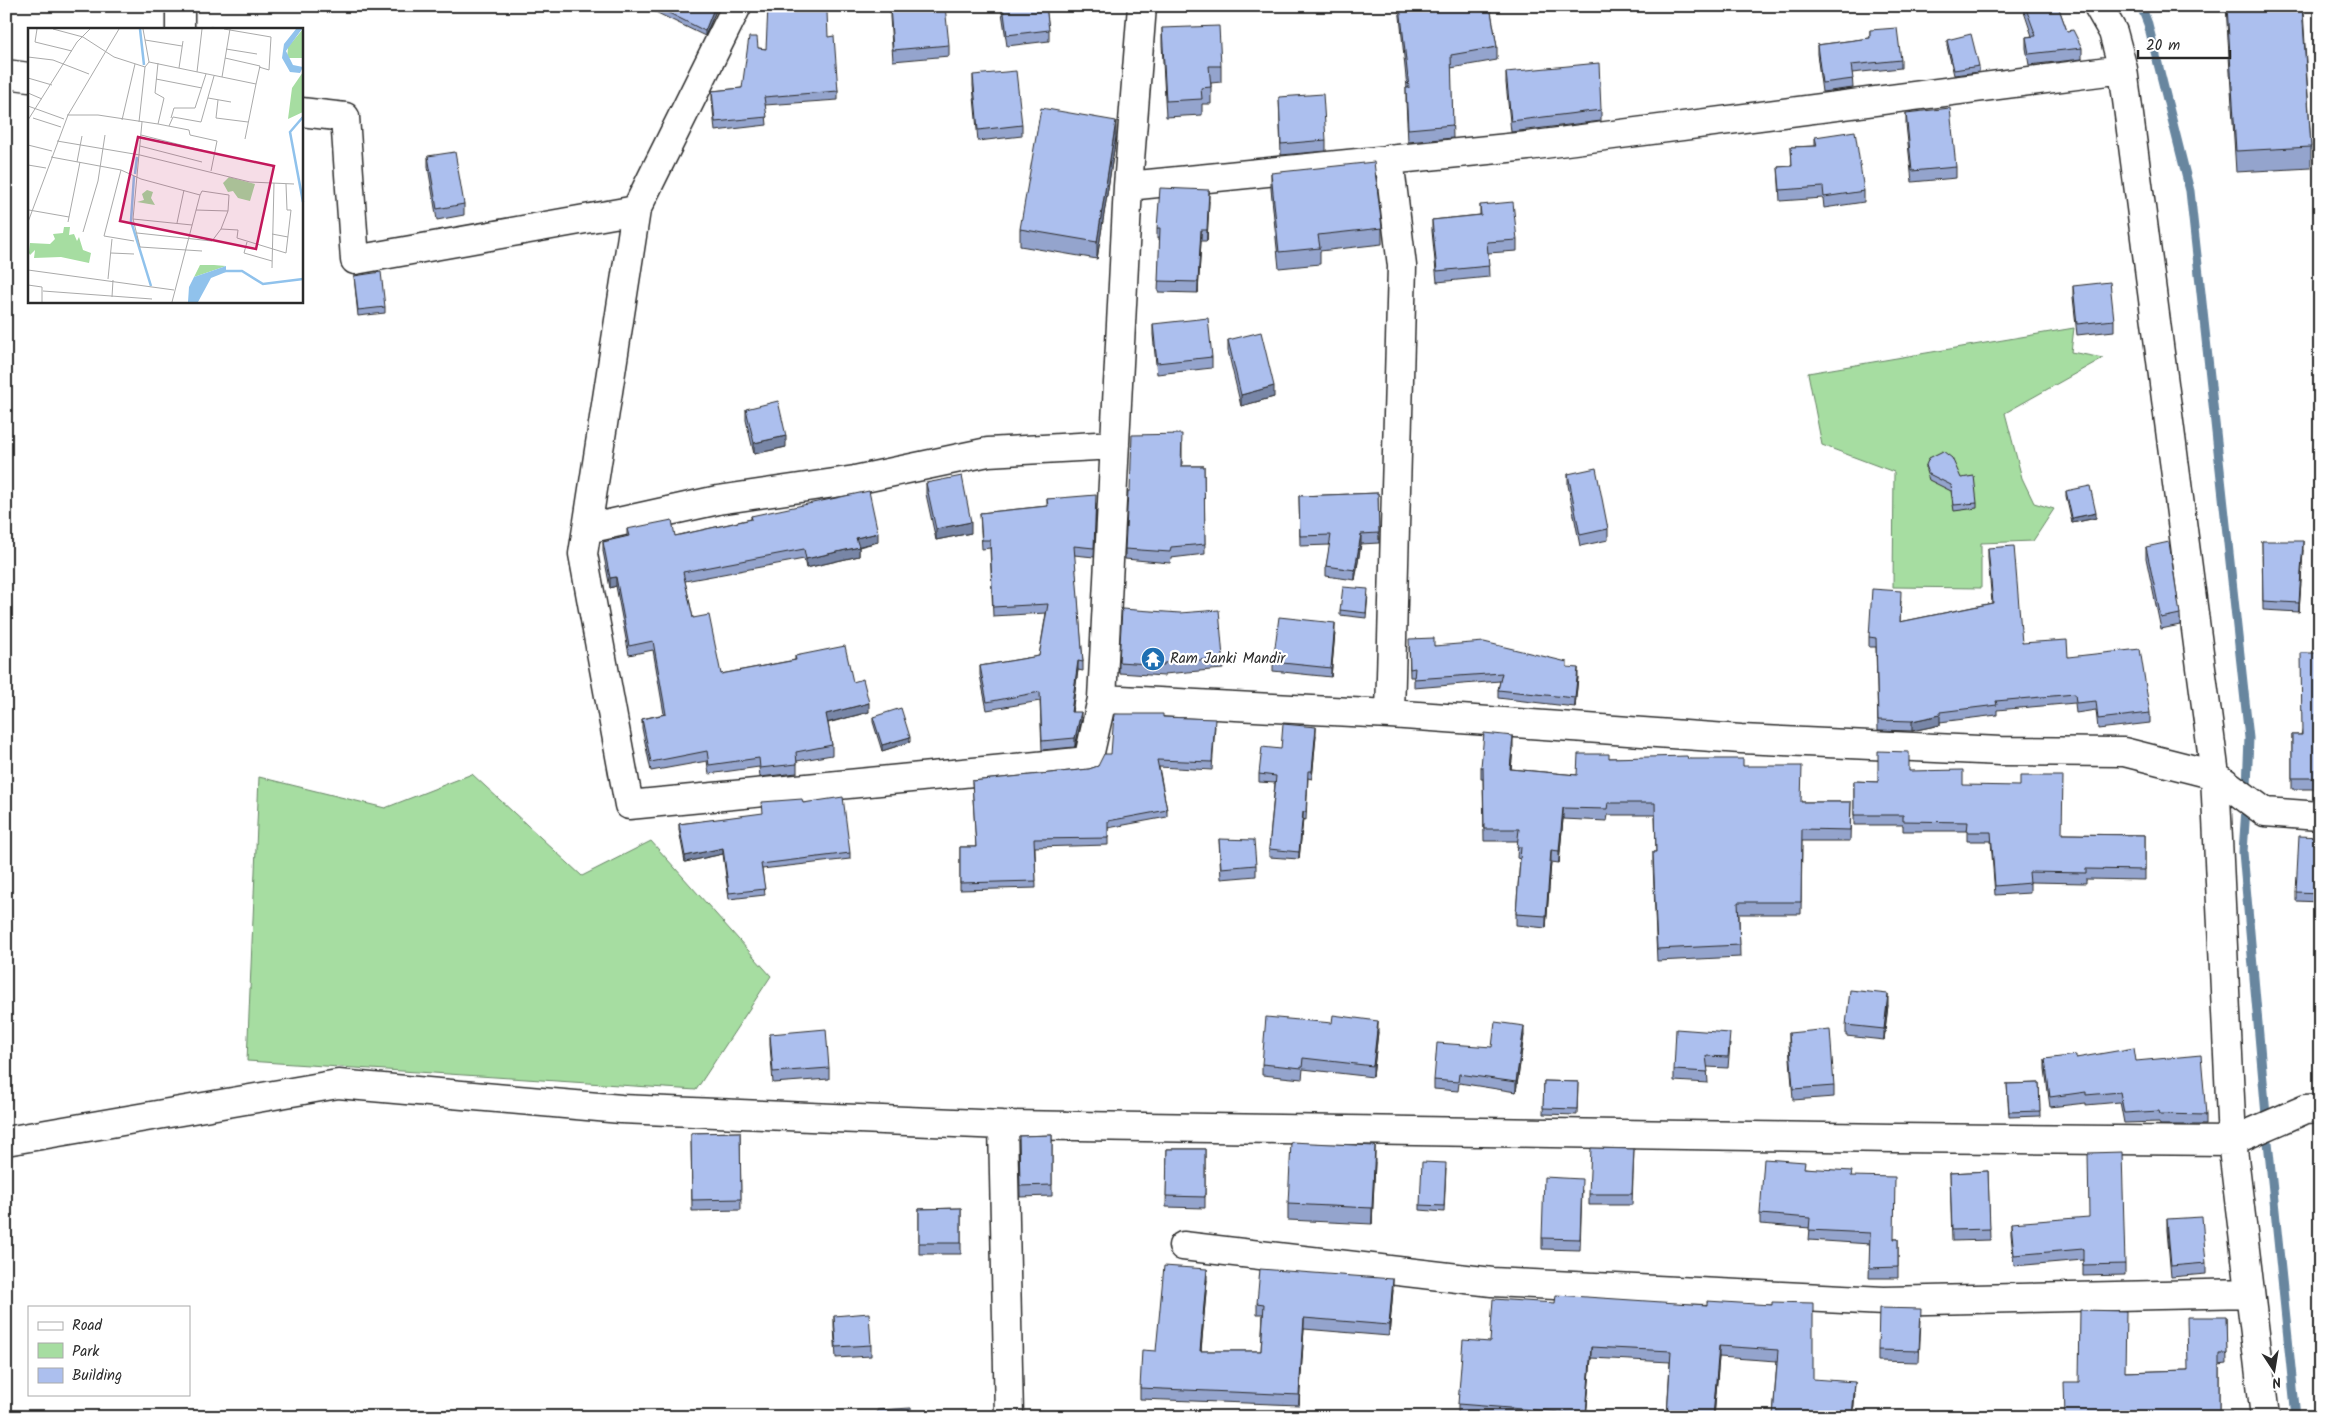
<svg xmlns="http://www.w3.org/2000/svg" width="2326" height="1423" font-family="Kalam,sans-serif">
<rect width="100%" height="100%" fill="#fff"/>
<filter id="ink" filterUnits="userSpaceOnUse"><feTurbulence type="fractalNoise" baseFrequency=".02" numOctaves="2"/><feDisplacementMap in="SourceGraphic" scale="10" xChannelSelector="R" yChannelSelector="G"/><feConvolveMatrix kernelMatrix="1 2 1 2 8 2 1 2 1" color-interpolation-filters="sRGB"/></filter>
<g filter="url(#ink)">
<!-- green -->
<path fill="#a6dda1" stroke="#688466" d="M2074 328 2071 352 2103 358 2005 413 2022 478 2034 503 2054 509 2033 541 1981 543V588L1893 587 1894 472 1822 445 1808 373Z
M472 774 582 876 651 841 771 976 696 1090 247 1061 259 777 385 808Z"/>
<g fill="none" stroke-linecap="round" stroke-linejoin="round">
<!-- stream -->
<path stroke="#68869f" stroke-width="9" d="M2141 6 2148 24 2190 191 2249 738 2247 787
M2246 808 2243 852 2266 1115
M2267 1132 2296 1417"/>
<!-- street casing -->
<g stroke="#2b2b2b" stroke-width="31">
<path id="street" d="M180 6V29
M737 6 636 210 583 554 629 805 1088 761 1102 699 1390 714 1741 739 2001 751 2124 752 2215 775 2265 812 2320 816
M2098 6 2113 32 2123 69 2215 775 2232 1141 2265 1417
M6 74 29 77
M301 112 345 117 355 260 636 210
M1389 159 1402 266 1390 714
M1128 186 1528 146 2123 69
M587 529 718 500 855 480 988 452 1115 445
M1102 699 1128 186 1142 6
M1003 1125 1009 1417
M6 1141 338 1084 621 1109 1003 1125 1895 1138 2232 1141 2306 1109 2320 1108
M1183 1246 1492 1282 1884 1301 2250 1293"/>
</g>
<!-- street -->
<use href="#street" stroke="#fff" stroke-width="28"/>
</g>
<!-- wall -->
<path fill="#94a4cd" stroke="#2b2b2b" d="M643 6H718L705 36Z
M890 6 949 45V56L893 61 890 17Z
M1001 6H1046L1049 30V41L1007 46Z
M1399 6H1490L1497 47V60L1451 68 1453 138 1408 142 1406 101V88H1407Z
M2022 6H2058L2067 31 2082 48V59L2029 65 2026 48V37L2032 36Z
M2226 6H2320V9L2303 10 2311 147V168L2236 172Z
M794 12 828 37 838 91V100L765 105 767 125 715 131 712 100V91L742 88 758 48 766 49Z
M1162 28 1221 66V82L1211 83V104H1202V115L1166 117 1162 44Z
M1870 30 1901 60V68L1852 73 1853 88 1822 92 1817 54V45L1870 38Z
M1947 40 1979 66V72L1954 75 1947 46Z
M1506 72 1601 110V121L1511 132 1506 83Z
M973 75 1022 125V136L978 141 973 86Z
M1279 97 1326 140V151L1281 155Z
M1906 113 1956 167V178L1912 182 1906 124Z
M1116 137 1097 259 1020 246V229Z
M1815 137 1864 191V202L1824 208 1823 198 1780 201 1778 167 1792 166 1791 147 1815 146Z
M428 156 464 204V215L437 220 428 167Z
M1271 173 1382 228V244L1320 251V264L1279 268 1271 189Z
M1209 201 1207 241H1201L1198 293 1158 292 1160 239H1157V228Z
M1480 205 1517 240V251L1488 253 1489 277 1437 282 1432 231V220L1480 215Z
M354 276 385 307V313L358 316Z
M2073 286 2114 320V331L2077 335 2073 297Z
M1153 324 1212 357V368L1157 374 1153 335Z
M1228 340 1274 397 1241 406 1228 351Z
M746 409 786 447 754 454 746 420Z
M1182 444V466H1204L1205 554 1171 558 1170 563 1125 559V549L1130 491Z
M1926 465 1977 503V508L1954 511 1951 491 1929 480 1926 471Z
M1568 474 1608 529V540L1580 546 1568 485Z
M926 483 971 533 936 540 926 494Z
M2066 491 2096 518 2072 523 2066 496Z
M1378 493 1379 543 1361 544 1355 580 1326 576V566L1330 545 1300 546 1299 496Z
M1047 499 1096 503 1094 557 1074 555 1083 662V671L1078 670 1072 712 1081 721 1075 747 1042 750 1040 701 987 710 980 675V666L1039 656 1046 613 993 616 990 548 982 549 980 513 1047 506Z
M751 516 878 542 859 547V556L806 568 804 559 685 581 693 618 721 674 795 660V656L853 682 869 712 828 723 832 745V755L797 761V773L760 777 759 767 709 774 707 761 651 771 642 728V719L664 714 653 650 629 655 616 586 610 588 603 551V542L627 537V529L675 536 751 519Z
M2262 541 2303 550 2299 612 2263 610Z
M2146 547 2180 614V625L2161 629 2146 558Z
M1988 548 2022 643 2068 657 2150 713V723L2098 729 2096 710 2076 713 2075 703 1997 710V715L1940 722V725L1912 731 1878 730 1876 647H1869V637L1901 601 1900 622 1992 603 1988 558Z
M1368 595 1366 618 1340 615V610Z
M1335 632 1331 677 1273 671V662Z
M1434 646 1567 667 1578 677 1575 707 1498 698V690L1500 681 1414 688V677H1410L1409 647Z
M2320 653V789H2292V735H2301Z
M1223 658V669L1164 674V676L1119 673V662Z
M873 717 910 742 882 751 873 722Z
M1163 717 1215 726 1212 770 1159 767 1167 810V817L1108 828V845L1035 847 1036 888 960 890V847H976L972 781 1089 769 1098 766 1111 754Z
M1316 735 1312 779 1308 778 1306 820 1303 819 1299 859 1269 857V849L1275 783 1259 782V774L1281 749Z
M1513 748 1511 769 1577 775 1609 758 1688 759 1743 766 1801 802H1851L1850 841H1802L1801 914H1739L1740 957 1657 961 1653 864V852H1656L1655 815H1608L1607 821 1563 819 1559 863 1551 862 1546 928 1516 925V914L1520 859 1517 858 1518 841H1484L1483 779H1481V767Z
M1909 771 1963 785 2062 834 2145 835V880L2086 879V883L2030 882V893L1995 895 1991 841H1967V831H1903V825H1854V781L1878 782Z
M803 803 850 853V859L762 869 765 895 729 899 723 854 685 862 679 830V824L763 814Z
M2320 837V902L2296 901V892Z
M1219 839 1256 865V876L1221 879Z
M1888 1005 1884 1040 1846 1036V1025Z
M1378 1032 1373 1077 1303 1069 1302 1079 1262 1075V1064Z
M1789 1033 1834 1086V1097L1793 1100 1789 1044Z
M770 1034 829 1068V1079L773 1083 770 1045Z
M1524 1035 1516 1092 1459 1083 1458 1091 1434 1089V1080L1492 1047Z
M1730 1044 1728 1068 1707 1067 1708 1083 1674 1081V1070Z
M2076 1058 2136 1061 2206 1115V1125H2160L2159 1122 2124 1123 2120 1102 2086 1105V1103L2050 1107 2045 1069V1059Z
M1544 1081 1578 1082 1577 1115 1543 1114Z
M2039 1083 2040 1116 2009 1117 2007 1084Z
M740 1132 741 1210 692 1211 691 1133Z
M1052 1135V1196L1020 1197 1019 1136Z
M1167 1149H1205V1208L1166 1207Z
M1634 1149 1632 1205H1589V1194Z
M1375 1162 1372 1224 1288 1220V1204Z
M1805 1168 1852 1176 1894 1239H1898V1278H1869L1870 1244 1809 1240 1810 1228 1760 1224V1214Z
M1446 1169 1444 1212 1420 1210V1205Z
M1988 1171 1990 1240 1952 1241 1950 1173Z
M1582 1190 1580 1250 1542 1249V1238Z
M961 1208V1254H919V1209Z
M2167 1219 2206 1263V1274L2171 1277 2167 1230Z
M2011 1223 2125 1264V1275L2083 1276V1260L2014 1266 2011 1234Z
M1207 1280 1201 1351H1261L1263 1314H1257V1303L1393 1290 1389 1336 1304 1329 1299 1405 1140 1399V1388L1156 1351Z
M1555 1303 1772 1305 1813 1379 1855 1393 1853 1417H1773L1777 1361 1719 1357 1714 1417H1667L1670 1362 1591 1358 1586 1417H1476L1458 1415V1404L1490 1342Z
M834 1316 871 1345V1356L836 1358 834 1327Z
M2226 1317 2227 1364 2219 1365V1412L2079 1382 2125 1372 2188 1370Z
M1921 1320 1919 1362 1878 1361V1350Z"/>
<!-- shaded-wall -->
<path fill="#7886a7" stroke="#2b2b2b" d="M715 6H718L705 36V31Z
M1116 121V137L1097 259V242Z
M1209 190V201L1207 241V230Z
M1201 230V241L1198 293V282Z
M1274 386V397L1241 406V395Z
M786 436V447L754 454V443Z
M2096 513V518L2072 523V518Z
M971 522V533L936 540V529Z
M878 533V542L856 547V538Z
M1361 534V544L1355 580V570Z
M2303 541V550L2299 612V603Z
M859 547V556L806 568V559Z
M616 577V586L610 588V578Z
M1335 623V632L1331 677V668Z
M1078 661V670L1071 720V712Z
M1578 668V677L1575 707V698Z
M869 703V712L826 723V714Z
M1081 712V721L1075 747V738Z
M1940 715V725L1912 731V721Z
M1316 727V735L1312 779V771Z
M1513 736V748L1510 781V769Z
M910 737V742L882 751V745Z
M1563 808V819L1559 863V851Z
M1303 812V819L1299 859V852Z
M723 848V854L685 862V856Z
M1551 850V862L1546 928V916Z
M1888 994V1005L1884 1040V1029Z
M1378 1021V1032L1373 1077V1066Z
M1524 1026V1035L1516 1092V1082Z
M1375 1146V1162L1372 1224V1208Z
M1207 1269V1280L1200 1361V1351Z
M1393 1279V1290L1389 1336V1325Z
M1304 1318V1329L1299 1405V1395Z
M1719 1346V1357L1714 1417H1713Z
M1591 1347V1358L1586 1417Z
M1855 1382 1853 1417H1852Z"/>
<!-- building -->
<path fill="#acbfee" stroke="#2b2b2b" d="M655 6H715L705 31Z
M768 6H794V12H827L828 37 834 36 838 91 764 97 767 117 715 122 712 91 742 88 749 37H757L758 48 766 49Z
M890 6H945L949 45 893 50Z
M1003 6H1046L1049 30 1007 35Z
M1400 6H1490L1497 47 1451 55 1453 125 1408 129 1406 88H1409Z
M2025 6H2058L2067 31 2073 30 2082 48 2029 54 2026 37 2036 36Z
M2227 6H2302L2311 147 2236 151Z
M1219 26 1221 66H1209L1211 87 1201 88 1202 99 1166 101 1162 28Z
M210 27 220 29H209Z
M1897 28 1901 60 1851 65 1853 79 1822 83 1817 45 1870 38V30Z
M1971 34 1979 66 1954 70 1947 40Z
M1599 63 1601 110 1511 121 1506 72Z
M1016 71 1022 125 978 130 973 75Z
M1323 94 1326 140 1281 144 1279 97Z
M1041 108 1116 121 1097 242 1020 229Z
M1950 108 1956 167 1912 171 1906 113Z
M1855 131 1864 191 1824 197 1823 187 1780 190 1778 167 1792 166 1791 147 1817 146 1815 137Z
M455 152 464 204 437 209 428 156Z
M1374 162 1382 228 1318 235 1320 248 1279 252 1271 173Z
M1160 188 1209 190 1207 230H1201L1198 282 1158 281 1160 228H1157Z
M1513 202 1517 240 1487 242 1489 266 1437 271 1432 220 1481 215 1480 205Z
M381 272 385 307 358 310 354 276Z
M2110 282 2114 320 2077 324 2073 286Z
M1208 318 1212 357 1157 363 1153 324Z
M1261 332 1274 386 1241 395 1228 340Z
M778 401 786 436 754 443 746 409Z
M1182 434 1181 466H1204L1205 544 1171 547 1170 552 1125 549 1128 491H1130L1132 435Z
M1943 451 1952 458 1961 478 1974 476 1977 503 1954 505 1951 485 1929 474 1926 465 1929 458Z
M1596 468 1608 529 1580 535 1568 474Z
M962 476 971 522 936 529 926 483Z
M2090 486 2096 513 2072 518 2066 491Z
M869 491 878 533 856 538 859 547 806 559 804 549 683 572 693 618 709 615 721 674 796 660 795 656 845 646 853 682 863 679 869 703 826 714 832 745 796 752 797 764 760 768 759 758 709 765 707 751 651 762 642 719 666 714 653 641 629 646 616 577 610 578 603 542 629 536 627 529 672 520 675 536 752 519 751 516Z
M1378 493 1379 533 1361 534 1355 570 1326 566 1331 535 1300 536 1299 496Z
M1096 495 1094 548 1074 546 1083 662 1078 661 1071 712H1081L1075 738 1042 741 1040 692 987 702 980 666 1039 656 1048 604 993 607 990 540H982L980 513 1048 506 1047 499Z
M2262 541H2303L2299 603 2263 601Z
M2169 542 2180 614 2161 618 2146 547Z
M2014 546 2022 643 2067 640 2068 657 2140 649 2150 713 2098 719 2096 701 2076 703 2075 694 1996 701 1997 705 1940 712V715L1912 721 1878 720 1876 638 1869 637 1872 589 1901 591 1900 622 1993 603 1988 548Z
M1343 587 1368 589 1366 613 1340 610Z
M1122 609 1180 613 1219 610 1223 658 1164 663V665L1119 662Z
M1279 617 1335 623 1331 668 1273 662Z
M1434 638V646L1484 642 1567 662V667L1578 668 1575 698 1498 690 1502 673 1414 679 1415 668 1410 669 1409 639Z
M2301 653H2320V778H2292V735H2302Z
M901 708 910 737 882 745 873 717Z
M1114 714H1163V717L1215 719 1212 762 1157 760 1167 810 1108 821V838L1034 839 1036 881 960 883V847H976L972 781 1089 769 1098 766 1104 754H1111Z
M1283 724 1316 727 1312 771H1308L1306 812H1303L1299 852 1269 849 1276 776 1259 774 1262 747 1281 749Z
M1484 733 1513 736 1510 769 1577 775 1578 754H1609V758L1687 756 1688 759H1743V766H1802L1801 802H1851L1850 830 1802 829 1801 902H1738L1740 945 1657 949 1653 852H1656L1655 803H1608L1607 809 1563 808 1559 851 1551 850 1546 916 1516 914 1521 847H1517L1519 829H1484L1483 767H1481Z
M1878 751 1909 752V771L1963 770V785L2020 786V776H2063L2062 834 2145 835V870L2086 869V873L2029 872 2030 883 1995 886 1991 832H1967L1968 822 1903 821V815H1854V781L1878 782Z
M843 797 850 853 761 864 765 889 729 893 723 848 685 856 679 824 763 813 762 802 802 799 803 803Z
M2299 836 2320 837V893L2296 892Z
M1219 839 1254 840 1256 865 1221 868Z
M1850 990 1888 994 1884 1029 1846 1025Z
M1333 1015 1378 1021 1373 1066 1303 1058 1302 1068 1262 1064 1266 1017 1332 1023Z
M1495 1022 1524 1026 1516 1082 1459 1074 1458 1082 1434 1080 1437 1043 1492 1047Z
M826 1029 829 1068 773 1072 770 1034Z
M1676 1029 1730 1033 1728 1057 1706 1056 1708 1072 1674 1070Z
M1830 1029 1834 1086 1793 1089 1789 1033Z
M2134 1048 2136 1061 2201 1055 2206 1115 2160 1114 2159 1111 2124 1113 2120 1092 2086 1095V1092L2050 1097 2045 1059 2076 1055V1058Z
M1544 1081 1578 1082 1577 1109 1543 1108Z
M2039 1083 2040 1111 2009 1112 2007 1084Z
M740 1132 741 1199 692 1200 691 1133Z
M1052 1135V1185L1020 1186 1019 1136Z
M1291 1142 1375 1146 1372 1208 1288 1204Z
M1591 1148 1634 1149 1632 1194H1589Z
M1167 1149H1205V1197L1166 1196Z
M2122 1152 2125 1264 2083 1265V1249L2014 1255 2011 1223 2089 1217 2088 1153Z
M1764 1159 1805 1162 1804 1168 1852 1171 1851 1176 1895 1177 1894 1239H1898V1267L1869 1268 1870 1233 1809 1230 1810 1218 1760 1214Z
M1422 1162 1446 1163 1444 1206 1420 1205Z
M1988 1171 1990 1229 1952 1230 1950 1173Z
M1544 1177 1582 1179 1580 1239 1542 1238Z
M961 1208V1243H919V1209Z
M2202 1217 2206 1263 2171 1266 2167 1219Z
M1164 1266 1207 1269 1200 1351H1261L1264 1304 1257 1303 1260 1269 1393 1279 1389 1325 1304 1318 1299 1395 1140 1388 1142 1350 1156 1351Z
M1556 1295 1707 1305V1301L1772 1305V1302L1813 1303V1379L1855 1382 1852 1417H1773L1778 1350 1719 1346 1713 1417H1667L1671 1351 1591 1347 1586 1414 1458 1404 1463 1340 1490 1342 1493 1299 1555 1303Z
M1879 1308 1921 1309 1919 1351 1878 1350Z
M2080 1310 2126 1311 2125 1372 2188 1370 2187 1317H2226L2227 1354H2219V1412H2232L2233 1417H2065L2064 1382H2079Z
M869 1313 871 1345 836 1347 834 1316Z
M911 1408 912 1417H877V1410Z"/>
</g>
<!-- icons -->
<defs>
<g id="temple-disc" transform="scale(1.25)"><circle r="9.5" fill="#1f6fb2" stroke="#fff"/><path d="M0-6L5-2H3V0L6.5 2.5H4V6H1.5V3h-3V6H-4V2.5H-6.5L-3 0V-2H-5Z" fill="#fff"/></g>
</defs>
<g fill-rule="evenodd">
<use href="#temple-disc" x="1153" y="659"/>
</g>
<g text-anchor="middle" dominant-baseline="central" stroke-width="4.5" stroke-linejoin="round" paint-order="stroke">
<!-- poi labels -->
<g font-size="15" fill="#2b2b2b" stroke="#fff" text-anchor="start">
<text x="1170" y="659">Ram Janki Mandir</text>
</g>
</g>
<!-- overview -->
<g transform="translate(28 28)">
<rect width="275" height="275" fill="#fff"/>
<path d="M275 1V30H259L260 19ZM275 44V84L260 91 264 60ZM201 149 227 156 222 173 210 170 205 163 200 164 195 155ZM119 162 125 164 123 170 127 177 109 174 116 172 114 166ZM36 199H42L41 207 46 206 49 213 51 209 55 222 63 225 61 235 33 229 6 230 7 222 2 227 1 225 2 215 22 216 27 211 25 206 35 205ZM172 237H186L198 238 166 249Z" fill="#a6dda1"/>
<path d="M268 1H274L258 23 265 37 275 39 272 45 262 44 254 30 256 16ZM198 238V244L183 250 170 274H160L161 259 166 249Z" fill="#90c2ec"/>
<path fill="none" stroke="#90c2ec" stroke-width="2.5" d="M112 1 116 37M275 89 262 104 275 174M107 146 109 129M106 148 103 193 123 258M196 243H214L235 256 275 251"/>
<path fill="none" stroke="#aaa" stroke-width="1" d="M9 1 7 14 44 23M25 1 55 9 86 29 117 39M196 1 243 9 241 42 231 39M117 12 154 18M198 21 229 26M0 29 25 32 61 46M121 34 228 56 232 38 197 30M151 40 155 13M169 44 174 1M194 49 202 1M0 50 24 57M128 51 174 60M0 65 14 71M180 70 203 74M190 72 188 90 220 94M0 78 36 91M39 87H70L130 96 161 102 162 107 189 113 183 143M5 90 33 99M143 90 146 80H167L178 46M0 92 49 14 62 1M94 92 107 36M111 94 117 39 121 34 115 1M114 94 105 191 112 219 174 223M130 96 136 70 127 65 130 35M141 98 145 89 173 94 186 48M113 107 177 123M217 111 228 56M29 113 112 127 222 154 266 156M0 117 24 123M112 118 174 134M23 129 93 142 113 151 172 167 174 163 201 167 200 183 193 201 184 213 109 205M49 134 54 108M0 137 18 140M93 142 76 208 106 213M1 182 41 189M168 182 200 183M105 191 164 197M0 194 40 87 91 1M40 194 52 134M149 195 156 162M193 201 210 202 209 210 258 225 263 182H259L258 156M55 204 70 153 77 107M244 206 260 209M219 214 216 225 244 233M83 225 106 226M244 240 246 155M0 242 146 262M80 251 84 211M0 257 14 259V274M15 263 124 271M84 269 85 252M144 274 172 167"/>
<path fill="#c2185b" fill-opacity="0.15" stroke="#c2185b" stroke-width="2.5" d="M110 109 246 138 228 221 92 193Z"/>
<rect width="275" height="275" fill="none" stroke="#2b2b2b" stroke-width="2.5"/>
</g>
<!-- margin -->
<rect width="2326" height="1423" fill="none" stroke="#fff" stroke-width="25"/>
<rect x="12" y="12" width="2301" height="1398" fill="none" stroke="#2b2b2b" stroke-width="2" filter="url(#ink)"/>
<!-- legend -->
<rect x="28" y="1306" width="162" height="90" fill="#ffffff" stroke="#aaaaaa"/>
<rect x="38" y="1322" width="25" height="8" fill="#ffffff" stroke="#aaaaaa"/>
<text x="72" y="1330" font-size="15" fill="#2b2b2b">Road</text>
<rect x="38" y="1343" width="25" height="15" fill="#a6dda1" stroke="#aaaaaa"/>
<text x="72" y="1356" font-size="15" fill="#2b2b2b">Park</text>
<rect x="38" y="1368" width="25" height="15" fill="#acbfee" stroke="#aaaaaa"/>
<text x="72" y="1380" font-size="15" fill="#2b2b2b">Building</text>
<!-- north arrow -->
<g transform="translate(2274 1370) rotate(168)" stroke="#ffffff" stroke-width="4" paint-order="stroke">
<path d="M0-4L9 19L0 12L-9 19Z" fill="#2b2b2b"/>
<text y="-8" font-size="14" font-weight="bold" text-anchor="middle" fill="#2b2b2b">N</text>
</g>
<!-- scale -->
<path d="M2138 50v8h92v-8" fill="none" stroke="#2b2b2b" stroke-width="2.5"/>
<text x="2146" y="50" font-size="15" fill="#2b2b2b" stroke="#ffffff" stroke-width="4" paint-order="stroke">20 m</text>
</svg>
